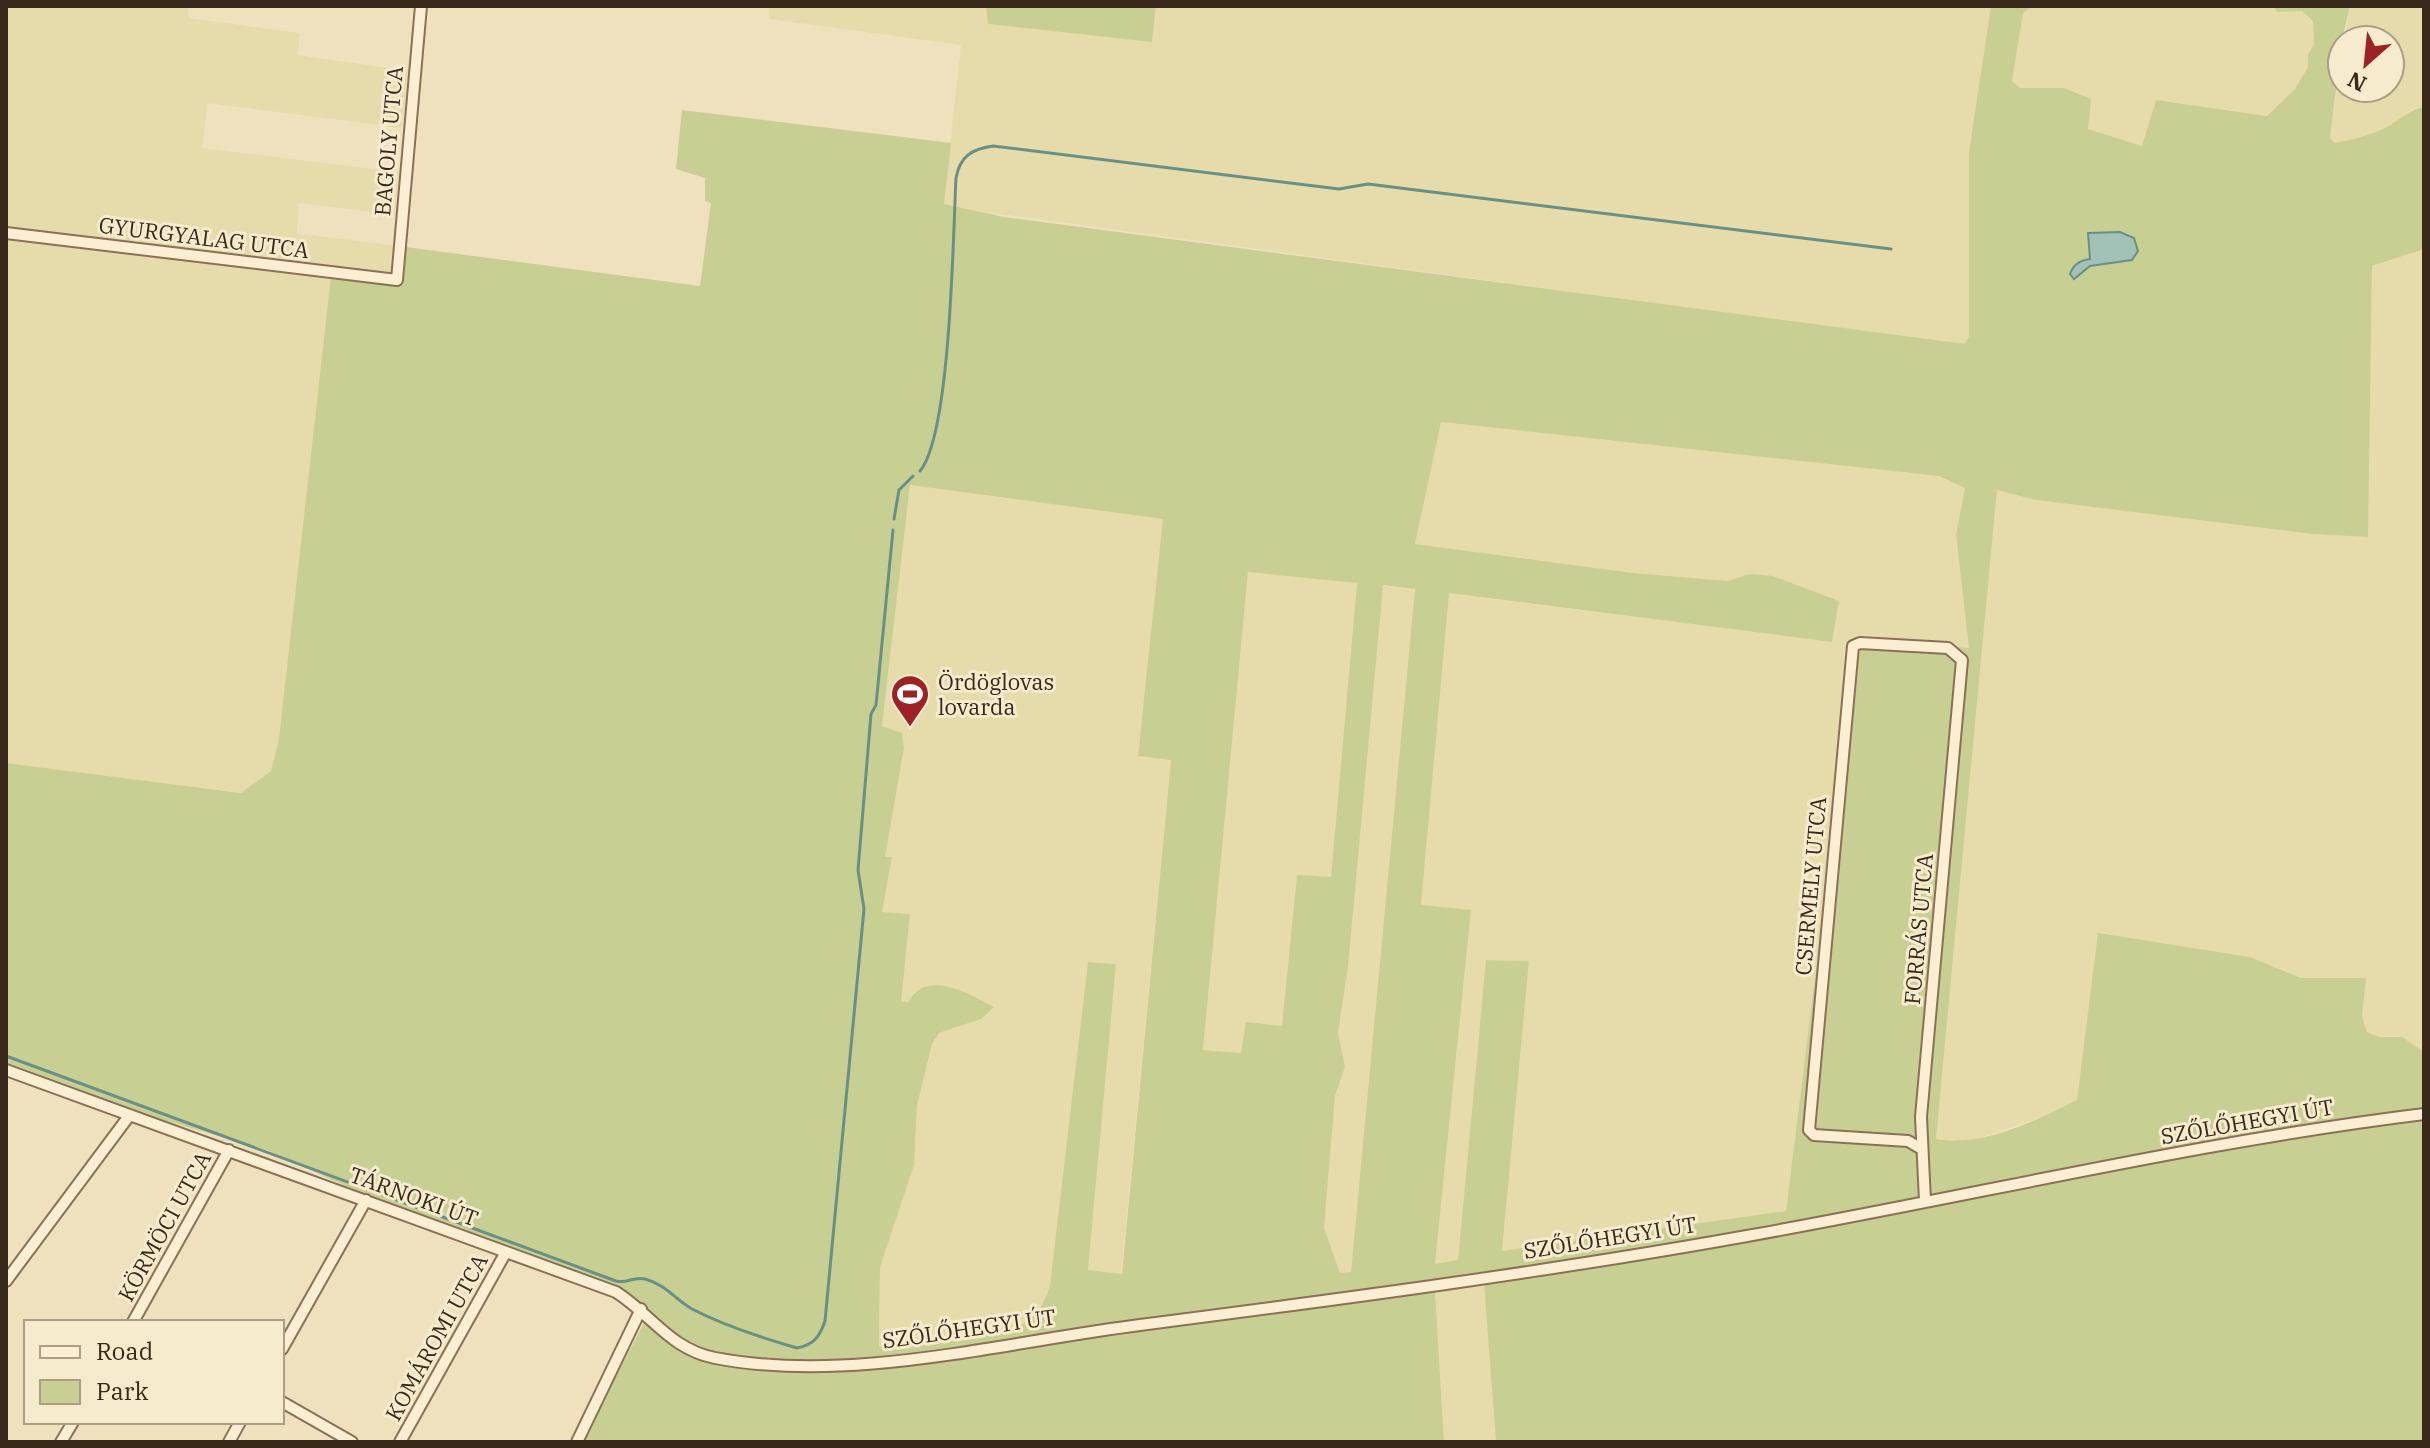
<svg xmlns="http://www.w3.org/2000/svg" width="2430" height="1448" font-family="'IBM Plex Serif',serif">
<rect width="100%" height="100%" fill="#f0e1be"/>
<!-- farmland -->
<path fill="#e6dcab" d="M6 6H188L189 18 300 33 298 55 409 71 402 128 207 103 203 148 399 172 395 215 299 203 297 233 398 246 394 278 271 771 242 793 6 763Z
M769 6H986L989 24 1152 41 1156 6H1991L1969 152V336L1965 344H1956L962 209 944 204 961 45 769 19Z
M2033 6H2272L2274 10 2302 11 2308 15 2313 21 2314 44 2308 67 2295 89 2267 116 2156 100 2143 147 2088 129 2064 88H2020L2012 81 2023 13Z
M2350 6H2424V107L2414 108 2390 125 2362 137 2335 143 2330 138 2342 56V88H2390V40H2345Z
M2424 249V1052L2397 1036 2379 1037 2367 1032 2362 1017 2365 978H2301L2287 975 2250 957 2099 934 2077 1100 2042 1117 1967 1142 1936 1139 1997 490 2036 500 2312 534 2367 537 2372 266Z
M1440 422 1939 476 1955 480 1965 488 1956 534 1970 648 1857 639 1786 1211 1502 1252 1529 961 1486 960 1458 1260 1435 1264 1471 911 1421 906 1448 593 1832 642 1750 574 1728 581 1633 573 1415 544Z
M910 485 1164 519 1138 756 1171 759 1121 1275 1088 1271 1116 964 1088 962 1050 1285 1044 1303 1033 1319 1020 1325 879 1346 880 1267 914 1165 917 1106 932 1044 939 1033 981 1019 900 1002 910 914 882 912 892 858 884 857 904 748 902 733 882 726Z
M1248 572 1357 582 1331 878 1297 875 1282 1026 1242 1053 1203 1050Z
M1382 585 1415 589 1351 1273H1340L1324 1228 1335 1096 1345 1067 1338 1034 1348 967Z
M1485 1283 1496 1442H1444L1435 1290Z"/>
<!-- green -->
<path fill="#c8cf92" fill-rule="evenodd" d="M986 6H1156L1152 42 988 24Z
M1991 6H2033L2023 13 2012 81 2020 88H2064L2091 99 2088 129 2142 146 2156 100 2267 116 2295 89 2308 67V55L2314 44 2313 21 2302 11 2278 12 2272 6H2350L2342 40 2330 138 2335 143C2354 139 2373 135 2390 125 2402 118 2410 109 2424 107V249L2372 266 2368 537 2312 534 2036 500 1997 490 1936 1139C1983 1147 2035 1121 2077 1100L2098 933 2250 957 2301 978H2366L2362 1017 2367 1032 2379 1037H2402L2424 1052V1442H1496L1484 1283 1435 1290 1444 1442H582L648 1315 624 1296 396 1209 267 1150 128 1110 6 1063V763L241 793 271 771 279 739 331 276 393 278 398 246 700 286 711 203 705 201V178L676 169 682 110 951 143 944 204 1004 217 1965 344 1969 336V152ZM1441 422 1939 476 1965 488 1956 534 1969 648 1857 639 1786 1211 1502 1251 1529 961 1486 960 1458 1260 1435 1264 1471 910 1421 905 1449 593 1832 642 1839 601 1773 576 1750 574 1728 581 1633 573 1415 544ZM910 485 1163 519 1138 756 1171 760 1122 1274 1088 1270 1116 964 1088 962 1050 1285C1044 1304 1038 1317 1020 1325L879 1346 880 1267 914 1165 917 1106 932 1044 939 1033 981 1019 994 1007C969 994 927 968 908 1002H901L910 914 882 912 892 857H885L904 748 902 733 882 726ZM1248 572 1357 583 1331 877 1297 875 1282 1026 1246 1022 1241 1053 1203 1050ZM1383 585 1415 589 1351 1272 1340 1273 1324 1228 1335 1096 1345 1067 1338 1033 1348 967Z"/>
<!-- water -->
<path fill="#a2c2b8" stroke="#699086" stroke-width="2" d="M2088 233 2120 232 2134 238 2138 251 2132 260 2090 266 2074 279 2070 274C2073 265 2081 260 2090 259Z"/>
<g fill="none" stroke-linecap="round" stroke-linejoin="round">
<!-- stream -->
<path stroke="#699086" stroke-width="3" d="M920 471C951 434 953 234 956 178 960 156 972 149 993 146L1339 189 1368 184 1891 249
M894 519 899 490 913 476
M6 1056 616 1281C627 1284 634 1276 645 1279 665 1284 675 1299 692 1309 725 1326 762 1338 797 1348 814 1345 820 1336 825 1321L864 909 858 870 871 714 876 705 893 530"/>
<!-- street casing -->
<g stroke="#8a7156" stroke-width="14">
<path id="street" d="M6 233 397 280 421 6
M6 1070 616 1292C652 1315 670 1349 715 1358 851 1384 1004 1342 1140 1325 1342 1299 1546 1272 1747 1236 1973 1196 2196 1142 2424 1114
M1920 1148 1908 1141 1814 1135 1809 1130 1853 646 1860 643 1948 648 1962 660 1921 1117 1925 1201
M6 1281 129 1116
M133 1322 229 1150
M282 1349 366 1200
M282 1402 352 1442
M61 1442 73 1422
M229 1442 240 1422
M400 1442 506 1252
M577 1442 641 1309"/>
</g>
<!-- street -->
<use href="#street" stroke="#fbeed2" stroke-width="10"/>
</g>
<!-- icons -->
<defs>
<g id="stadium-pin" transform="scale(2)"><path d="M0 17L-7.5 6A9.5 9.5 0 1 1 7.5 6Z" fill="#9c2225" stroke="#f7ebce"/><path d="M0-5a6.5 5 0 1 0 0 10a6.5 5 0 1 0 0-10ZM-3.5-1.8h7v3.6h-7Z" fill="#fff"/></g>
</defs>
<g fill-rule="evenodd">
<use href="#stadium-pin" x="910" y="694"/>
</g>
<g text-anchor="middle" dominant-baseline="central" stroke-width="6" stroke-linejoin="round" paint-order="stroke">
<!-- street labels -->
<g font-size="22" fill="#38291b" stroke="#f7ebce">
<text transform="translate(388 141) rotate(-85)">BAGOLY UTCA</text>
<text transform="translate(204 237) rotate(7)">GYURGYALAG UTCA</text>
<text transform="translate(1810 886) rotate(-85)">CSERMELY UTCA</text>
<text transform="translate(1918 929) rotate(-85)">FORRÁS UTCA</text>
<text transform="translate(2247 1121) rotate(-10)">SZŐLŐHEGYI ÚT</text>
<text transform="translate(414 1196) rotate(20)">TÁRNOKI ÚT</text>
<text transform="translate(164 1226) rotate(-61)">KÖRMÖCI UTCA</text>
<text transform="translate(1610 1237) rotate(-9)">SZŐLŐHEGYI ÚT</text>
<text transform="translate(969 1328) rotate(-8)">SZŐLŐHEGYI ÚT</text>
<text transform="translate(436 1337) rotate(-61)">KOMÁROMI UTCA</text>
</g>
<!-- poi labels -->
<g font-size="22" fill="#38291b" stroke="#f7ebce" text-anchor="start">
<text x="938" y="681">Ördöglovas<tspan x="938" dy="25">lovarda</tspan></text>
</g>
</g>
<!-- border -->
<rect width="2430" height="1448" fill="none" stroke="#38291b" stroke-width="16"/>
<!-- legend -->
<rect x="24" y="1320" width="260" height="104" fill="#f7ebce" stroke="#ab9d86" stroke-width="2"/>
<rect x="40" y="1346" width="40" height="12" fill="#fbeed2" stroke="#ab9d86" stroke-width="2"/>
<text x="96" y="1360" font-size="24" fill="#38291b">Road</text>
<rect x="40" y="1380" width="40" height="24" fill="#c8cf92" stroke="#ab9d86" stroke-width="2"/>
<text x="96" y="1400" font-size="24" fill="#38291b">Park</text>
<!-- north arrow -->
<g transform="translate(2366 64) rotate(207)"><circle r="38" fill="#f7ebce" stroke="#ab9d86" stroke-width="2"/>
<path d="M0-6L14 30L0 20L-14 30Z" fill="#9c2225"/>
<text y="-12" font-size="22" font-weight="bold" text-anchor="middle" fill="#38291b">N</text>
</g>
</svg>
